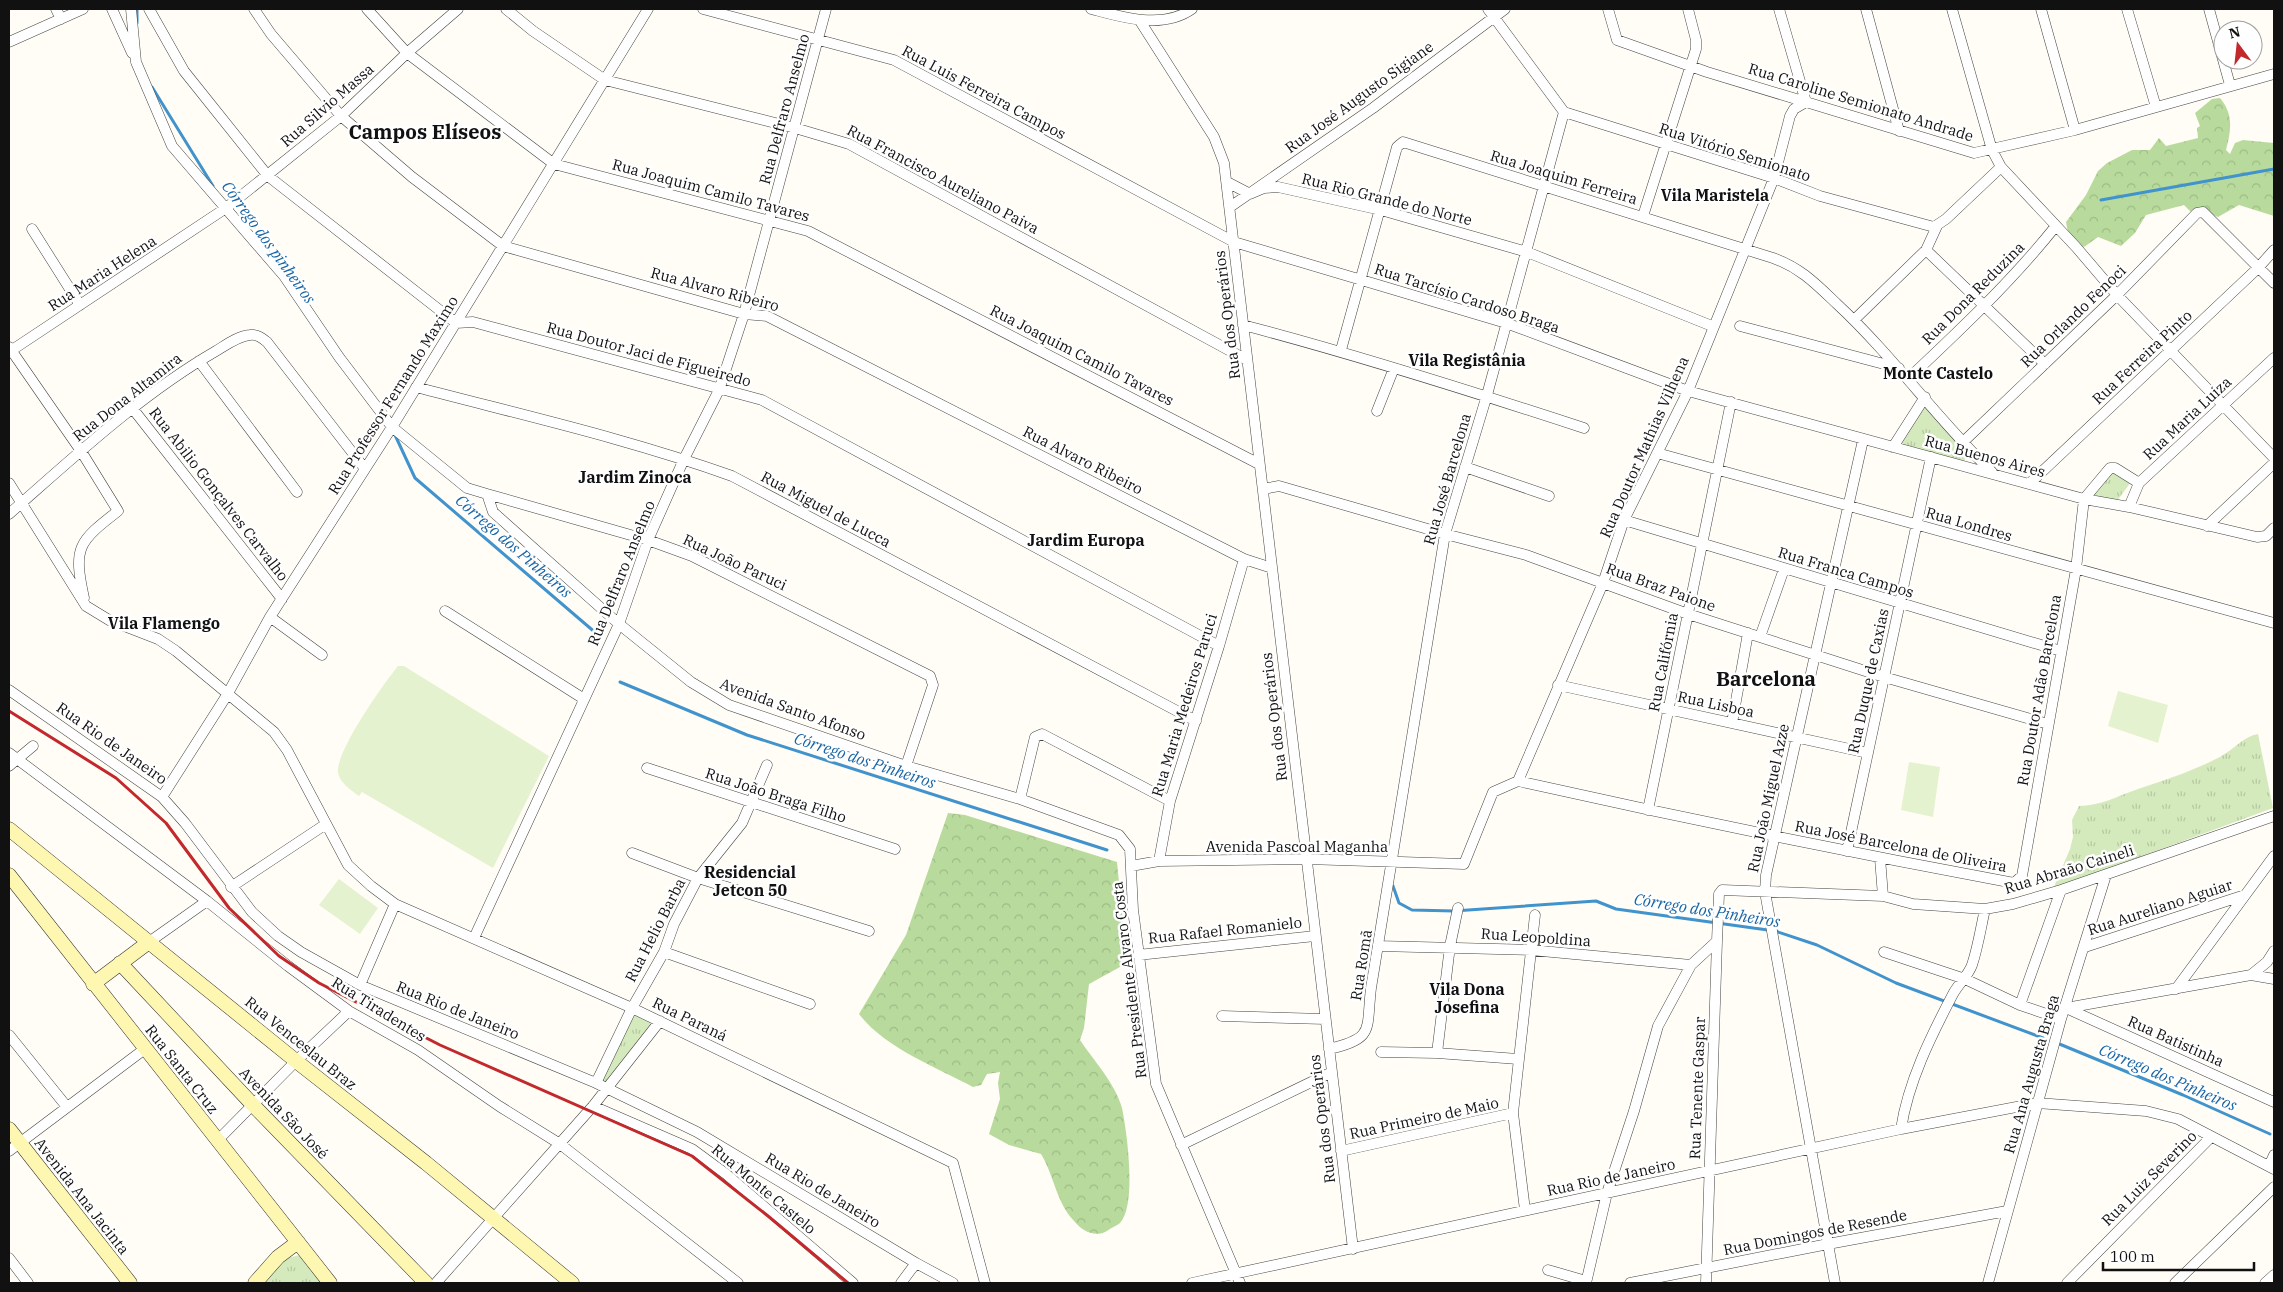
<svg xmlns="http://www.w3.org/2000/svg" width="2283" height="1292" font-family="'IBM Plex Serif',serif">
<defs>
<pattern id="grass-tufts" width="24" height="20" patternUnits="userSpaceOnUse" patternTransform="scale(1.25)"><rect width="24" height="20" fill="#d4eabd"/><path d="M3 7l-1-3M5 7V3M7 7l1-3M15 17l-1-3M17 17v-4M19 17l1-3" fill="none" stroke="#b5c8a1"/></pattern>
<pattern id="forest-crowns" width="20" height="18" patternUnits="userSpaceOnUse" patternTransform="scale(1.25)"><rect width="20" height="18" fill="#b8db9d"/><path d="M2 6a3 3 0 1 1 6 0M12 15a3 3 0 1 1 6 0" fill="none" stroke="#9dbb86"/></pattern>
</defs>
<rect width="100%" height="100%" fill="#fffdf5"/>
<!-- grass -->
<path fill="url(#grass-tufts)" d="M1923 403 1967 454 1965 460 1963 462 1898 443Z
M2111 472 2131 482 2116 502 2088 497Z
M2258 734 2273 808 2053 889 2070 849 2073 837 2072 820 2079 806C2100 806 2118 796 2138 789 2165 780 2193 771 2220 757 2233 750 2244 736 2258 734Z
M634 1011 655 1022 607 1085 599 1082Z
M300 1255 324 1283H264L283 1259Z"/>
<!-- forest -->
<path fill="url(#forest-crowns)" d="M2220 98C2234 115 2231 130 2226 150L2230 154 2235 143 2243 140 2274 143V216L2239 205 2218 217 2196 208 2191 212 2184 205 2146 215 2135 233 2121 246 2098 237 2084 247C2071 242 2068 235 2066 222L2086 195 2098 171 2107 163 2132 150H2150L2159 138 2166 146 2198 138 2197 128 2200 126 2195 113 2212 99Z
M948 813 965 815 1117 862 1126 954 1120 967 1089 984 1084 1028 1080 1040C1094 1061 1115 1083 1122 1108 1127 1132 1137 1205 1120 1223 1117 1226 1110 1228 1107 1231 1095 1238 1082 1231 1074 1221 1056 1202 1054 1175 1041 1154L1009 1145 989 1134 1000 1099 998 1083 1000 1072 987 1074 981 1085 973 1087C936 1067 885 1048 859 1014L906 935Z"/>
<!-- pitch -->
<path fill="#e5f2cf" d="M398 666H404L549 756 493 868 362 792 359 796C351 790 340 783 338 773 335 752 384 683 398 666Z
M2118 691 2168 705 2158 743 2108 726Z
M1909 762 1940 767 1933 817 1901 810Z
M339 879 378 908 360 934 319 905Z"/>
<g fill="none" stroke-linecap="round" stroke-linejoin="round">
<!-- stream -->
<path stroke="#4193cd" stroke-width="3" d="M137 23V9
M152 87 213 186
M2101 200 2274 169
M395 435 415 478 597 634
M620 682 747 735 1107 850
M1393 886 1399 903 1412 910 1454 911 1596 901 1616 909 1775 931 1817 945 1896 983 2043 1038
M2057 1043 2183 1095 2270 1134"/>
<!-- minor casing -->
<g stroke="#444" stroke-width="11">
<path id="minor" d="M56 9 61 19
M112 9 132 53
M131 9 136 62 172 146 284 276 339 357 392 427 467 488 487 494 493 512 619 624 691 682 729 705 906 766 1020 799 1119 835 1130 849 1133 910 1156 1084 1240 1283
M149 9 184 71 268 176 456 323 473 322 762 400 1219 646
M254 9 271 34 341 116 412 177 503 246 744 314 767 316 1244 559 1272 568
M367 9 407 53 554 164 808 231 1259 464
M506 9 533 31 605 80 795 128 849 144 1247 360
M703 9 894 60 1234 242 1506 323 1688 391 2084 499 2129 507 2257 537 2266 536 2274 528
M1091 9C1123 17 1162 30 1192 9
M1488 9 1564 112 1774 178 1820 196 1934 227 1946 219 2001 167
M1608 9 1617 40 1707 72 1974 153 2075 130 2274 74
M1866 9 1899 131
M1952 9 1992 150 2001 167 2076 247 2117 295 2274 458
M2041 9 2075 130
M2127 9 2156 107
M2209 9 2230 85
M1140 21 1214 137 1224 163 1353 1249
M9 42 83 9
M1227 182 1250 194 1264 188 1278 187 1381 210 1527 252 1712 326
M1230 207 1373 108 1505 9
M1643 216 1696 49V40L1688 9
M32 229 80 305
M1926 250 2045 364
M1854 320 1926 250 1937 226
M1243 325C1358 355 1471 391 1584 428
M1740 326 1899 368
M9 347 81 451 118 511C78 542 73 547 84 598
M1341 350 1397 147 1403 142 1773 258C1801 268 1816 284 1837 304 1893 356 1937 419 1992 472
M9 352 226 208 341 116 407 53 458 9
M199 361 297 492
M1909 378C1960 330 2011 282 2055 227
M416 387C522 415 629 439 732 476L1196 721
M133 409 282 599
M1377 411 1394 368
M1962 443 2117 295 2197 213 2203 212 2274 283
M1893 447 1925 397
M1657 453 2274 623
M1465 467 1549 496
M9 483 86 606 109 620 158 639 176 651 274 732 287 750 348 865 371 886 395 904 632 1008 953 1163 985 1283
M2030 483 2258 268 2274 250
M1263 489 1279 486 1445 534 1526 555 1688 614 1884 677 2048 724
M487 494 648 540 692 556 930 676 933 685 906 766
M2129 507 2139 483 2274 358
M9 514C74 457 140 395 216 351 226 345 238 336 250 335 257 334 262 338 267 342L365 469
M1624 520 2061 651
M2207 526 2274 463
M445 611 584 699
M270 617 322 655
M1760 637 1784 569
M1558 685 1868 753
M9 690 162 797 185 823 252 912 278 936 301 952 360 985 596 1083 697 1132 916 1263 953 1283
M1732 723 1748 633
M9 753 207 901 288 966 349 1011 418 1050 499 1106 560 1144 738 1283
M9 766 33 746
M647 768 895 849
M1518 781C1683 818 1848 852 2014 883L2022 876 2076 569 2084 499 2110 468H2115L2139 483
M1518 781 1603 583 1624 520 1688 391 1774 178 1790 116 1794 109 1806 102 1779 9
M162 797 227 695 270 617 392 427 648 9
M1020 799 1035 737 1042 734 1170 801
M1648 810 1731 402
M1847 851 1931 457
M632 853 698 878 869 931
M1880 858 1883 896
M1159 861 1170 801 1219 646 1244 559
M1131 866 1159 861 1306 859 1464 864 1493 792 1518 781
M231 887 326 824
M474 938 619 624 648 540 684 459 719 390 744 314 826 9
M149 942 207 901
M1378 946 1531 950 1691 965
M2085 947 2245 895
M664 952 810 1004
M1884 952 1965 979 2020 1005 2061 1019
M1138 955 1315 936
M2251 975 2267 962 2274 951
M360 985 395 904
M2176 989 2274 856
M2020 1005 2061 890
M2066 1008 2274 1102
M2066 1008 2251 975 2274 979
M1222 1016 1325 1019
M9 1035 67 1107
M1329 1049C1375 1038 1366 1031 1371 988L1445 534 1487 395 1564 112
M1381 1052 1437 1053 1518 1059
M1437 1053 1450 946 1458 908
M596 1083 632 1008 664 952 674 924 698 878 742 823 767 765
M593 1106 692 1149 726 1174 853 1283
M1901 1129C1908 1082 1931 1036 1953 994 1959 983 1968 976 1972 965 1978 947 1981 927 1985 909
M217 1141 296 1061 349 1011
M1181 1145 1332 1072
M9 1151 146 1048
M1341 1151 1513 1113
M2269 1166 2274 1155
M1525 1210 1513 1113 1535 915
M9 1258 28 1283
M1548 1270 1586 1281
M436 1283 593 1106 660 1021
M901 1283 916 1263
M1192 1283 1901 1129 2037 1103 2146 1111 2178 1119 2274 1169
M1586 1283 1607 1193 1634 1111 1658 1026 1691 965 1717 941
M1630 1283 1828 1244 2007 1211
M1706 1283 1717 941 1719 894 1722 890 1883 896 1913 904 1985 909 2013 904 2061 890 2274 816
M1835 1283 1765 892 1766 875 1863 440
M1988 1283 2061 1019 2106 875
M2067 1283 2211 1137
M2175 1283 2274 1187
M2265 1283 2274 1275"/>
</g>
<!-- secondary casing -->
<g stroke="#333" stroke-width="15">
<path id="secondary" d="M9 829 296 1061 426 1163 572 1283
M9 875 330 1283
M120 963 253 1105 426 1283
M93 984 149 942
M9 1129 130 1283
M255 1283 278 1257 298 1242"/>
</g>
<!-- minor -->
<use href="#minor" stroke="#fff" stroke-width="10"/>
<!-- secondary -->
<use href="#secondary" stroke="#fef7b1" stroke-width="14"/>
<!-- rail -->
<path stroke="#c2282c" stroke-width="3" d="M9 711 116 778 166 823 229 908 279 956 319 983 440 1045 692 1156 768 1216 848 1283"/>
</g>
<g text-anchor="middle" dominant-baseline="central" stroke-width="5" stroke-linejoin="round" paint-order="stroke">
<!-- street labels -->
<g font-size="15" fill="#111" stroke="#fff">
<text transform="translate(984 92) rotate(28)">Rua Luis Ferreira Campos</text>
<text transform="translate(1359 97) rotate(-36)">Rua José Augusto Sigiane</text>
<text transform="translate(1861 102) rotate(17)">Rua Caroline Semionato Andrade</text>
<text transform="translate(327 105) rotate(-41)">Rua Silvio Massa</text>
<text transform="translate(784 109) rotate(-75)">Rua Delfraro Anselmo</text>
<text transform="translate(1735 152) rotate(18)">Rua Vitório Semionato</text>
<text transform="translate(1564 177) rotate(17)">Rua Joaquim Ferreira</text>
<text transform="translate(943 179) rotate(28)">Rua Francisco Aureliano Paiva</text>
<text transform="translate(711 190) rotate(15)">Rua Joaquim Camilo Tavares</text>
<text transform="translate(1387 199) rotate(14)">Rua Rio Grande do Norte</text>
<text transform="translate(102 273) rotate(-33)">Rua Maria Helena</text>
<text transform="translate(715 289) rotate(15)">Rua Alvaro Ribeiro</text>
<text transform="translate(1973 293) rotate(-45)">Rua Dona Reduzina</text>
<text transform="translate(1467 298) rotate(18)">Rua Tarcísio Cardoso Braga</text>
<text transform="translate(1227 315) rotate(-97)">Rua dos Operários</text>
<text transform="translate(2073 316) rotate(-44)">Rua Orlando Fenoci</text>
<text transform="translate(649 354) rotate(15)">Rua Doutor Jaci de Figueiredo</text>
<text transform="translate(1082 355) rotate(27)">Rua Joaquim Camilo Tavares</text>
<text transform="translate(2142 357) rotate(-43)">Rua Ferreira Pinto</text>
<text transform="translate(393 395) rotate(-58)">Rua Professor Fernando Maximo</text>
<text transform="translate(127 397) rotate(-38)">Rua Dona Altamira</text>
<text transform="translate(2187 418) rotate(-43)">Rua Maria Luiza</text>
<text transform="translate(1644 447) rotate(-66)">Rua Doutor Mathias Vilhena</text>
<text transform="translate(1985 456) rotate(15)">Rua Buenos Aires</text>
<text transform="translate(1083 460) rotate(27)">Rua Alvaro Ribeiro</text>
<text transform="translate(1447 479) rotate(-74)">Rua José Barcelona</text>
<text transform="translate(219 494) rotate(52)">Rua Abilio Gonçalves Carvalho</text>
<text transform="translate(826 509) rotate(28)">Rua Miguel de Lucca</text>
<text transform="translate(1969 524) rotate(16)">Rua Londres</text>
<text transform="translate(735 562) rotate(25)">Rua João Paruci</text>
<text transform="translate(1846 572) rotate(17)">Rua Franca Campos</text>
<text transform="translate(621 573) rotate(-68)">Rua Delfraro Anselmo</text>
<text transform="translate(1661 587) rotate(20)">Rua Braz Paione</text>
<text transform="translate(1663 662) rotate(-79)">Rua Califórnia</text>
<text transform="translate(1868 681) rotate(-78)">Rua Duque de Caxias</text>
<text transform="translate(2039 690) rotate(-80)">Rua Doutor Adão Barcelona</text>
<text transform="translate(1716 704) rotate(12)">Rua Lisboa</text>
<text transform="translate(1184 705) rotate(-73)">Rua Maria Medeiros Paruci</text>
<text transform="translate(793 709) rotate(20)">Avenida Santo Afonso</text>
<text transform="translate(1274 717) rotate(-97)">Rua dos Operários</text>
<text transform="translate(112 743) rotate(35)">Rua Rio de Janeiro</text>
<text transform="translate(776 795) rotate(18)">Rua João Braga Filho</text>
<text transform="translate(1768 798) rotate(-78)">Rua João Miguel Azze</text>
<text x="1297" y="846">Avenida Pascoal Maganha</text>
<text transform="translate(1901 846) rotate(11)">Rua José Barcelona de Oliveira</text>
<text transform="translate(2069 869) rotate(-17)">Rua Abraão Caineli</text>
<text transform="translate(2160 907) rotate(-18)">Rua Aureliano Aguiar</text>
<text transform="translate(655 930) rotate(-63)">Rua Helio Barba</text>
<text transform="translate(1225 930) rotate(-6)">Rua Rafael Romanielo</text>
<text transform="translate(1536 937) rotate(4)">Rua Leopoldina</text>
<text transform="translate(1361 965) rotate(-81)">Rua Romã</text>
<text transform="translate(1129 980) rotate(-97)">Rua Presidente Alvaro Costa</text>
<text transform="translate(379 1009) rotate(32)">Rua Tiradentes</text>
<text transform="translate(458 1010) rotate(22)">Rua Rio de Janeiro</text>
<text transform="translate(690 1019) rotate(26)">Rua Paraná</text>
<text transform="translate(2176 1041) rotate(24)">Rua Batistinha</text>
<text transform="translate(301 1043) rotate(39)">Rua Venceslau Braz</text>
<text transform="translate(182 1069) rotate(52)">Rua Santa Cruz</text>
<text transform="translate(2031 1074) rotate(-74)">Rua Ana Augusta Braga</text>
<text transform="translate(1697 1088) rotate(-88)">Rua Tenente Gaspar</text>
<text transform="translate(284 1113) rotate(46)">Avenida São José</text>
<text transform="translate(1424 1118) rotate(-12)">Rua Primeiro de Maio</text>
<text transform="translate(1322 1119) rotate(-97)">Rua dos Operários</text>
<text transform="translate(1611 1177) rotate(-12)">Rua Rio de Janeiro</text>
<text transform="translate(2149 1178) rotate(-45)">Rua Luiz Severino</text>
<text transform="translate(764 1189) rotate(40)">Rua Monte Castelo</text>
<text transform="translate(823 1190) rotate(31)">Rua Rio de Janeiro</text>
<text transform="translate(82 1196) rotate(52)">Avenida Ana Jacinta</text>
<text transform="translate(1815 1232) rotate(-11)">Rua Domingos de Resende</text>
</g>
<!-- neighbourhood labels -->
<g font-size="16" font-weight="bold" fill="#111" stroke="#fff">
<text x="1715" y="195">Vila Maristela</text>
<text x="1467" y="360">Vila Registânia</text>
<text x="1938" y="373">Monte Castelo</text>
<text x="635" y="477">Jardim Zinoca</text>
<text x="1086" y="540">Jardim Europa</text>
<text x="164" y="623">Vila Flamengo</text>
<text x="750" y="872">Residencial<tspan x="750" dy="18">Jetcon 50</tspan></text>
<text x="1467" y="989">Vila Dona<tspan x="1467" dy="18">Josefina</tspan></text>
</g>
<!-- water labels -->
<g font-size="16" font-style="italic" fill="#1965a4" stroke="#fff">
<text transform="translate(269 242) rotate(54)">Córrego dos pinheiros</text>
<text transform="translate(514 546) rotate(41)">Córrego dos Pinheiros</text>
<text transform="translate(865 760) rotate(18)">Córrego dos Pinheiros</text>
<text transform="translate(1707 910) rotate(9)">Córrego dos Pinheiros</text>
<text transform="translate(2168 1077) rotate(23)">Córrego dos Pinheiros</text>
</g>
<!-- district labels -->
<g font-size="20" font-weight="bold" fill="#111" stroke="#fff">
<text x="425" y="131">Campos Elíseos</text>
<text x="1766" y="678">Barcelona</text>
</g>
</g>
<!-- border -->
<rect width="2283" height="1292" fill="none" stroke="#111111" stroke-width="20"/>
<!-- north arrow -->
<g transform="translate(2238 45) rotate(345)"><circle r="24" fill="#ffffff" stroke="#a0a0a0"/>
<path d="M0-4L9 19L0 12L-9 19Z" fill="#c2282c"/>
<text y="-8" font-size="14" font-weight="bold" text-anchor="middle" fill="#111111">N</text>
</g>
<!-- scale -->
<path d="M2103 1262v8h151v-8" fill="none" stroke="#111111" stroke-width="2.5"/>
<text x="2110" y="1262" font-size="15" fill="#111111" stroke="#ffffff" stroke-width="4" paint-order="stroke">100 m</text>
</svg>
